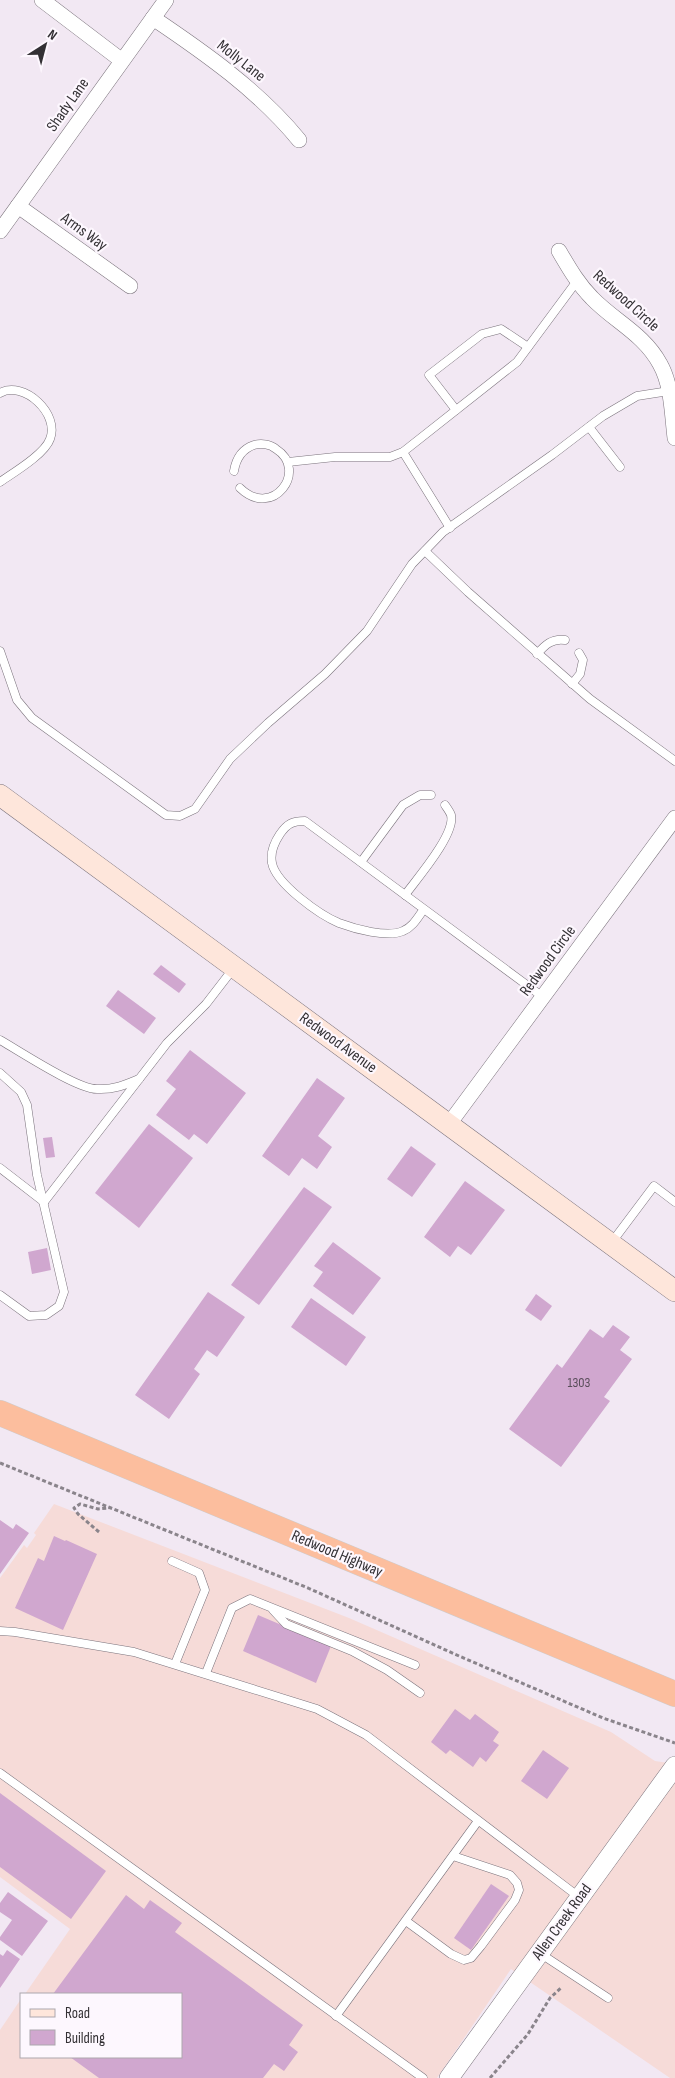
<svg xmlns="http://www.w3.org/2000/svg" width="675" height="2078" font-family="'Sofia Sans Condensed',sans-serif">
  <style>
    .commercial { fill: #f6dbd8 }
    .building { fill: #d0a7cf }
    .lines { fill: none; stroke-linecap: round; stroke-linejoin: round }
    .service-casing { stroke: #7b737c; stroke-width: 9 }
    .minor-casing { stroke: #7b737c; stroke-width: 16 }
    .tertiary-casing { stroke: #7b737c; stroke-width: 20 }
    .secondary-casing { stroke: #7b737c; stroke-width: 22 }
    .trunk-casing { stroke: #cecdce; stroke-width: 26 }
    .path { stroke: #8a848b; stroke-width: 3; stroke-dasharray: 4 2.5; stroke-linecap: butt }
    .service { stroke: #fff; stroke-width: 8 }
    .minor { stroke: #fff; stroke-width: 15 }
    .tertiary { stroke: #fff; stroke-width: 19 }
    .secondary { stroke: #fee6db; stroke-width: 21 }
    .trunk { stroke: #fcbe9e; stroke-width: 25 }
    .labels { text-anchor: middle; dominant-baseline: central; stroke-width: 4.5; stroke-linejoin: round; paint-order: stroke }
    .number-label { font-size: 14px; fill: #5a4e5b }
    .street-label { font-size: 16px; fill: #333034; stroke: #fdf7fe }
  </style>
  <rect width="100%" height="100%" fill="#f2e8f3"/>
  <path class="commercial" d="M 54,1504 L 349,1618 L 611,1732 L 655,1761 L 675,1764 L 675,2078 L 670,2078 L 511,1969 L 437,2078 L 0,2078 L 0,2030 L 21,1999 L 21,2057 L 181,2057 L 181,1994 L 25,1994 L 70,1929 L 0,1877 L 0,1578 L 24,1545 L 27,1548 L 36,1535 L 34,1533 Z"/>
  <g class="building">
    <path d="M 161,965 L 186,984 L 179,993 L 153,974 Z"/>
    <path d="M 118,990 L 156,1018 L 144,1034 L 106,1006 Z"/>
    <path d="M 190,1050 L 246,1093 L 207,1144 L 194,1134 L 189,1140 L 156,1115 L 176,1089 L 166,1081 Z"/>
    <path d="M 317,1078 L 345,1098 L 318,1136 L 332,1147 L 317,1169 L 302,1158 L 289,1176 L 262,1156 Z"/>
    <path d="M 149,1124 L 193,1158 L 139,1228 L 95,1193 Z"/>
    <path d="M 52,1137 L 55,1157 L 46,1158 L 43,1138 Z"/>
    <path d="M 411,1146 L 436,1164 L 412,1197 L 387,1179 Z"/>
    <path d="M 465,1181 L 505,1210 L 471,1255 L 458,1246 L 450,1257 L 424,1237 Z"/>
    <path d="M 304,1187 L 332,1207 L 259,1305 L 231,1285 Z"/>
    <path d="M 333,1242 L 381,1278 L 353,1315 L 313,1286 L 323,1272 L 314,1266 Z"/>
    <path d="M 47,1248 L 51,1270 L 32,1274 L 28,1252 Z"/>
    <path d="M 208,1292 L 245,1317 L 217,1357 L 207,1350 L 194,1369 L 200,1374 L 169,1419 L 135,1395 Z"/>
    <path d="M 536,1294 L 552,1306 L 541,1321 L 525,1310 Z"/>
    <path d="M 311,1298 L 366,1337 L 346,1366 L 291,1327 Z"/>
    <path d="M 613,1325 L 630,1337 L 620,1350 L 632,1359 L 604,1397 L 610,1401 L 561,1467 L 509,1429 L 557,1364 L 562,1368 L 590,1329 L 603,1338 Z"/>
    <path d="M 0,1520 L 13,1529 L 16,1524 L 29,1533 L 0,1574 Z"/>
    <path d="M 54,1536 L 65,1541 L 66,1540 L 97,1554 L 63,1630 L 15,1608 L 38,1558 L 44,1561 Z"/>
    <path d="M 258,1615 L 331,1646 L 316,1683 L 243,1651 Z"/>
    <path d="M 455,1709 L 470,1720 L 475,1714 L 499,1732 L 493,1741 L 499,1745 L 486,1762 L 480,1757 L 473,1767 L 450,1750 L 446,1754 L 431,1742 Z"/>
    <path d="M 543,1750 L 569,1768 L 547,1799 L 521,1781 Z"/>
    <path d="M 0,1793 L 106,1871 L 71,1919 L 0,1867 Z"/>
    <path d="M 491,1884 L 509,1896 L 471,1950 L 454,1938 Z"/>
    <path d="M 8,1892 L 48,1921 L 22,1956 L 0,1940 L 0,1937 L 12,1920 L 0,1912 L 0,1903 Z"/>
    <path d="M 126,1895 L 144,1909 L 150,1900 L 182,1923 L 175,1932 L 303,2025 L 289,2045 L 298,2052 L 284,2071 L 274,2064 L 263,2078 L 99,2078 L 70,2057 L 181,2057 L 181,1994 L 53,1994 Z"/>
    <path d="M 7,1950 L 20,1959 L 0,1988 L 0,1954 L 3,1956 Z"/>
  </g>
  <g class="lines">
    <defs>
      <g id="service">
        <path d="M 0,393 C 24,380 60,414 50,439 C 45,454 13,473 0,482"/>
        <path d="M 456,410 L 429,375 L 482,334 L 501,329 L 528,347"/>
        <path d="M 589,427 L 620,467"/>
        <path d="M 403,452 L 450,528"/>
        <path d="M 288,462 L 335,457 L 390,457 L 403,452 L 517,362 L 577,281"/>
        <path d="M 234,471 C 236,459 242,449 254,445 C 261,443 270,444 276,449 C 309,470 273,520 240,488"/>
        <path d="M 425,551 L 468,592 L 590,699 L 675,761"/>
        <path d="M 0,651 L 17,700 L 32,718 L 166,815 L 180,816 L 195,809 L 230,759 L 268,723 L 325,674 L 367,631 L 412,564 L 443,532 L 552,455 L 603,416 L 637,396 L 669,391"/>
        <path d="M 537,654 C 545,645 552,638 565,640"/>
        <path d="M 572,684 L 580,674 L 583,660 L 579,653"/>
        <path d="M 361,862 L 403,805 L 420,795 L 431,795"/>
        <path d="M 405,895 C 416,880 456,834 451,815 C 450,812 447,808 445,805"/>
        <path d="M 424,909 C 418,917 413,927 403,931 C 387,938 355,929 339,923 C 320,915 276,884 272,863 C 270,853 274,843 280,834 C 287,824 292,821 305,821 L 543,997"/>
        <path d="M 0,1040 C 21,1052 77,1089 97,1089 C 113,1090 125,1085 139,1079"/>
        <path d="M 0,1073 L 21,1092 L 27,1105 L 37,1175 L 64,1292 L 59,1306 L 46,1315 L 29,1316 L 0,1295"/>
        <path d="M 0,1168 L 44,1202"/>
        <path d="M 44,1202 L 167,1043 L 206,1004 L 233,969"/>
        <path d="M 612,1242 L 654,1186 L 675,1202"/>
        <path d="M 172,1561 L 199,1573 L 205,1590 L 175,1664"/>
        <path d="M 273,1610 L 286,1624 L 352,1651 L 387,1670 L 420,1693"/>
        <path d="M 0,1631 L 15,1632 L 134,1652 L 317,1709 L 366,1735 L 579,1897"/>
        <path d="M 206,1673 L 232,1608 L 250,1599 L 415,1665"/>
        <path d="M 0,1773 L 423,2078"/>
        <path d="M 406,1921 L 451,1954 L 464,1960 L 471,1958 L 481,1946 L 515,1900 L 519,1890 L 517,1883 L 510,1875 L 453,1856"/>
        <path d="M 541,1954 L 608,1998"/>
        <path d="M 336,2016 L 478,1821"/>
      </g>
      <g id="minor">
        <path d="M 42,0 L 121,60"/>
        <path d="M 153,18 C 205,53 259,91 299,140"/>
        <path d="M 18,206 L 130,286"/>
        <path d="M 0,231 L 166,0"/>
        <path d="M 559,251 C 569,268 578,284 592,298 C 614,321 644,334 660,364 C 672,385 672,414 675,438"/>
        <path d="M 449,1124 L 675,818"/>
      </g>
      <path id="tertiary" d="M 449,2078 L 675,1766"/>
      <path id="secondary" d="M 0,795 L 675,1291"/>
      <path id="trunk" d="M 0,1413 L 675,1694"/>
    </defs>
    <use href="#service" class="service-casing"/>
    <use href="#minor" class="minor-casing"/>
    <use href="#tertiary" class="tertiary-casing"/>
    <use href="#secondary" class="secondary-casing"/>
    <use href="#trunk" class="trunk-casing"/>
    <g class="path">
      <path d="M 0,1463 L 308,1588 L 459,1656 L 603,1718 L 675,1743"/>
      <path d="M 99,1532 L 78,1514 L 74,1508 L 80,1504 L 98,1509 L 109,1508"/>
      <path d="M 490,2078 L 528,2034 L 550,1998 L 562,1987"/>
    </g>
    <use href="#service" class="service"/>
    <use href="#minor" class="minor"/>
    <use href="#tertiary" class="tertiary"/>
    <use href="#secondary" class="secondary"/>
    <use href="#trunk" class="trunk"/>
  </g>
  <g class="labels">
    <g class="number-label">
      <text x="579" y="1382">1303</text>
    </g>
    <g class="street-label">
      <text transform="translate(241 61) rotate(38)">Molly Lane</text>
      <text transform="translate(68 105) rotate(-55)">Shady Lane</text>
      <text transform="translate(84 232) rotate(36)">Arms Way</text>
      <text transform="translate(626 301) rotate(42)">Redwood Circle</text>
      <text transform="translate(548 961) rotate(-54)">Redwood Circle</text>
      <text transform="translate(338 1043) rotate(36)">Redwood Avenue</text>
      <text transform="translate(337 1554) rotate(23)">Redwood Highway</text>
      <text transform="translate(562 1922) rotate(-54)">Allen Creek Road</text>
    </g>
  </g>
  <rect x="20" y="1993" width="162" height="65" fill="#fdf7fe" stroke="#aca7ad"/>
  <rect x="30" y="2009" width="25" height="8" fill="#fee6db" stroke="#aca7ad"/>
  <text x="65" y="2018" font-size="15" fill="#333034">Road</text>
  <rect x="30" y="2030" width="25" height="15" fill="#d0a7cf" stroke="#aca7ad"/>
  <text x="65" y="2043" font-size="15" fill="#333034">Building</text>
  <g transform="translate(45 45) rotate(36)" stroke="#fdf7fe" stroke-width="4" paint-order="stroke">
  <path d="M0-4L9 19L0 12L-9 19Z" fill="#333034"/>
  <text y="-8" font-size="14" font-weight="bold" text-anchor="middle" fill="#333034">N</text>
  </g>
</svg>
